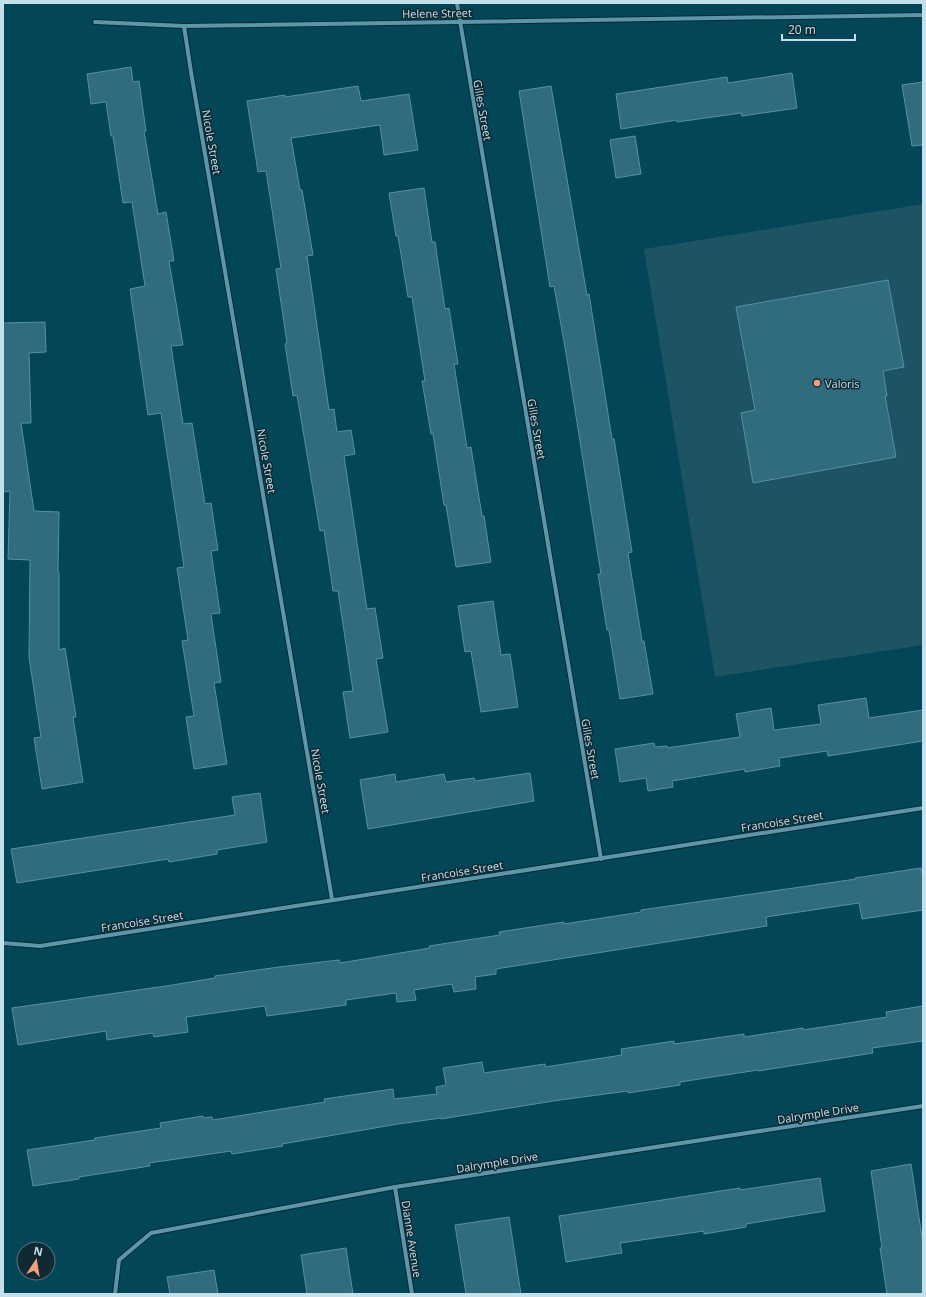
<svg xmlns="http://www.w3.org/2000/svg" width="926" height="1297" font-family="'Open Sans',sans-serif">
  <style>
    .built { fill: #1d5363 }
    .building { fill: #316b7e; stroke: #5790a4 }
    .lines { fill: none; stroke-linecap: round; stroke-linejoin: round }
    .street-casing { stroke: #0b2a34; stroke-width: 6 }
    .street { stroke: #5c96aa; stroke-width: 4 }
    .poi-dot { fill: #f2a080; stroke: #112932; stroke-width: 1.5 }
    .labels { text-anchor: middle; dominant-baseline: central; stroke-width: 3; stroke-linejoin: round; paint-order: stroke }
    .street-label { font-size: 11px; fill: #c4e1eb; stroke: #112932 }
    .poi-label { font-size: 11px; fill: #c4e1eb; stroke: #112932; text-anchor: start }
  </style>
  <rect width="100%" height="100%" fill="#024658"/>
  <path class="built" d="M 923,204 L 923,645 L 715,677 L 644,249 Z"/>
  <g class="building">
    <path d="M 131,67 L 133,82 L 139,81 L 146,131 L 144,131 L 158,214 L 166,212 L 174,261 L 169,261 L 183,345 L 171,346 L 183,424 L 192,423 L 205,504 L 211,503 L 218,550 L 211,551 L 220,613 L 211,614 L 221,682 L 214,683 L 227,764 L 194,769 L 186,717 L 194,716 L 182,641 L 188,640 L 177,568 L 184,567 L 161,413 L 148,415 L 130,289 L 145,286 L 132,202 L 123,203 L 113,136 L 111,136 L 106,102 L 91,104 L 87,74 Z"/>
    <path d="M 792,73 L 797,108 L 742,116 L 741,113 L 677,122 L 677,120 L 621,129 L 616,94 L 727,77 L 728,83 Z"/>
    <path d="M 923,82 L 923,145 L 912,146 L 902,85 Z"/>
    <path d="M 358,86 L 361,101 L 409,94 L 418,150 L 384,155 L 380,125 L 291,138 L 300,190 L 302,190 L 313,255 L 307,256 L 329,410 L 334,409 L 337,432 L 351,430 L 355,454 L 344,456 L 367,609 L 375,608 L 383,658 L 376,659 L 388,732 L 350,738 L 343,692 L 353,691 L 338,591 L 333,591 L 324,530 L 320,531 L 297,395 L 293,396 L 285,344 L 287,343 L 276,269 L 281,268 L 266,171 L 258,172 L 247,101 L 285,95 L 285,97 Z"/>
    <path d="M 551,86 L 587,295 L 589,294 L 612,439 L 614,439 L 632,552 L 628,553 L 642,641 L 644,641 L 653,694 L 620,699 L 609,630 L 607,630 L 598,574 L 601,574 L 566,353 L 554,286 L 550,287 L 519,91 Z"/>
    <path d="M 635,136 L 641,174 L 616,178 L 610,140 Z"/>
    <path d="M 424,188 L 432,242 L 435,242 L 445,309 L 449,308 L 458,364 L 454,364 L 467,448 L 471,447 L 482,516 L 484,516 L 491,562 L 456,567 L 446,505 L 444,505 L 433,434 L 431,434 L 422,381 L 425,381 L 412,297 L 408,297 L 398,236 L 396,236 L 389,193 Z"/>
    <path d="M 888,280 L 904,367 L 883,371 L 887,396 L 885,396 L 896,457 L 753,483 L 741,413 L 755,410 L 736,307 Z"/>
    <path d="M 45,322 L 46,352 L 29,353 L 31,423 L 21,423 L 34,511 L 59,512 L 58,572 L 59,572 L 59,650 L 65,648 L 76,717 L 73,717 L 83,782 L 42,789 L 34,738 L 41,737 L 29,657 L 30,560 L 8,559 L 10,491 L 3,492 L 3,323 Z"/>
    <path d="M 493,601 L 501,655 L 510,654 L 518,707 L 481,712 L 471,651 L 465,652 L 458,606 Z"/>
    <path d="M 866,698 L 869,718 L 923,710 L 923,741 L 828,756 L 827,751 L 779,758 L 780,766 L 745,772 L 745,769 L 672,781 L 673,787 L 648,791 L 646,778 L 620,782 L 615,749 L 654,743 L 655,747 L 667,746 L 667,748 L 740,737 L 736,714 L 771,708 L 774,730 L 821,724 L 818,705 Z"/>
    <path d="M 530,773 L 534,801 L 368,829 L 360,780 L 395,774 L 396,782 L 444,774 L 446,782 L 474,778 L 475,781 Z"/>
    <path d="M 260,793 L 267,842 L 217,850 L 217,854 L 169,862 L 168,859 L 17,883 L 11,849 L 235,815 L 232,797 Z"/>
    <path d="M 921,868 L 923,880 L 923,910 L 862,919 L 859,903 L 766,917 L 767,926 L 496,969 L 496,974 L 475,977 L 476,989 L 454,992 L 452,984 L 414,990 L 416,1000 L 397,1002 L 396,993 L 346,1000 L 346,1005 L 267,1016 L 265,1006 L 186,1017 L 188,1032 L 154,1037 L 153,1033 L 107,1040 L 106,1031 L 18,1045 L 12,1008 L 166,986 L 215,978 L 215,976 L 279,967 L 339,960 L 340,963 L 430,948 L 429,946 L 500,935 L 499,932 L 564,922 L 564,924 L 641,912 L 641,910 L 856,879 L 855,878 Z"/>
    <path d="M 923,1006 L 923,1041 L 872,1048 L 873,1053 L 758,1071 L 758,1070 L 680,1082 L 680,1085 L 628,1093 L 628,1091 L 560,1100 L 441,1119 L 441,1118 L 398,1124 L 282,1144 L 283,1146 L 232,1154 L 231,1151 L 149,1163 L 150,1166 L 79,1177 L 79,1179 L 33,1186 L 27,1150 L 95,1140 L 95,1138 L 161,1128 L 160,1123 L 203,1116 L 203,1118 L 212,1117 L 213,1120 L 325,1102 L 324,1099 L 393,1089 L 394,1099 L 437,1094 L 436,1087 L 446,1085 L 443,1068 L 482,1062 L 484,1073 L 545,1064 L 545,1067 L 622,1055 L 621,1049 L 674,1041 L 674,1044 L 744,1034 L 744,1037 L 803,1028 L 803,1030 L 887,1017 L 886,1012 Z"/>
    <path d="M 911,1164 L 923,1244 L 923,1294 L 887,1294 L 880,1248 L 882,1248 L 871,1171 Z"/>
    <path d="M 820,1178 L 825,1211 L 746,1224 L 746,1227 L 704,1234 L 704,1231 L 620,1243 L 622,1253 L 566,1262 L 559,1216 L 740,1188 L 740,1190 Z"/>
    <path d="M 509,1217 L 521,1294 L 466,1294 L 455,1225 Z"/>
    <path d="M 346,1248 L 353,1294 L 307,1294 L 301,1255 Z"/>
    <path d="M 214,1270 L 218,1294 L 170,1294 L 167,1277 Z"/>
  </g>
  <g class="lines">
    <defs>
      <g id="street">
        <path d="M 457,3 L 601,859"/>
        <path d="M 95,22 L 184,26 L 923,15"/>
        <path d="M 184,26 L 191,72 L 332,899"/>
        <path d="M 3,943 L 40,946 L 923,808"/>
        <path d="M 395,1187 L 412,1294"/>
        <path d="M 115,1294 L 119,1260 L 151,1233 L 395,1187 L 923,1106"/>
      </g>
    </defs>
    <use href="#street" class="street-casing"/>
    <use href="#street" class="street"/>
  </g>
  <circle class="poi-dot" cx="817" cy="383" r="4"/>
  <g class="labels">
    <g class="street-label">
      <text transform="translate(437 13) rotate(-1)">Helene Street</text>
      <text transform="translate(483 110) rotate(80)">Gilles Street</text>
      <text transform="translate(212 142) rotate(80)">Nicole Street</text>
      <text transform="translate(537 429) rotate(80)">Gilles Street</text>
      <text transform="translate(267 461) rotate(80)">Nicole Street</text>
      <text transform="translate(591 749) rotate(80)">Gilles Street</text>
      <text transform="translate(321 781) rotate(80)">Nicole Street</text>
      <text transform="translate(782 821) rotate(-9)">Francoise Street</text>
      <text transform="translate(462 871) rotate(-9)">Francoise Street</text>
      <text transform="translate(142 921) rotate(-9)">Francoise Street</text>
      <text transform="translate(818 1113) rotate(-9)">Dalrymple Drive</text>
      <text transform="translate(497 1162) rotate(-9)">Dalrymple Drive</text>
      <text transform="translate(412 1239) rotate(81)">Dianne Avenue</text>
    </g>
    <g class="poi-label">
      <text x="825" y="383">Valoris</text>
    </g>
  </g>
  <rect width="926" height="1297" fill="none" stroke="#c4e1eb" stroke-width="8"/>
  <g transform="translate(36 1261) rotate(12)"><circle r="19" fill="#112932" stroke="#59737c"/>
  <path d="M0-3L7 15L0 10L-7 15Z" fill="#f2a080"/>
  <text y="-6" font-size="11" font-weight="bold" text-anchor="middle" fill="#c4e1eb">N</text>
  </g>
  <path d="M782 34v6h73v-6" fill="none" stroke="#c4e1eb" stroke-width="2"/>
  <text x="788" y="34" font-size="12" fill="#c4e1eb" stroke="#112932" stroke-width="3" paint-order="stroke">20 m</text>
</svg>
